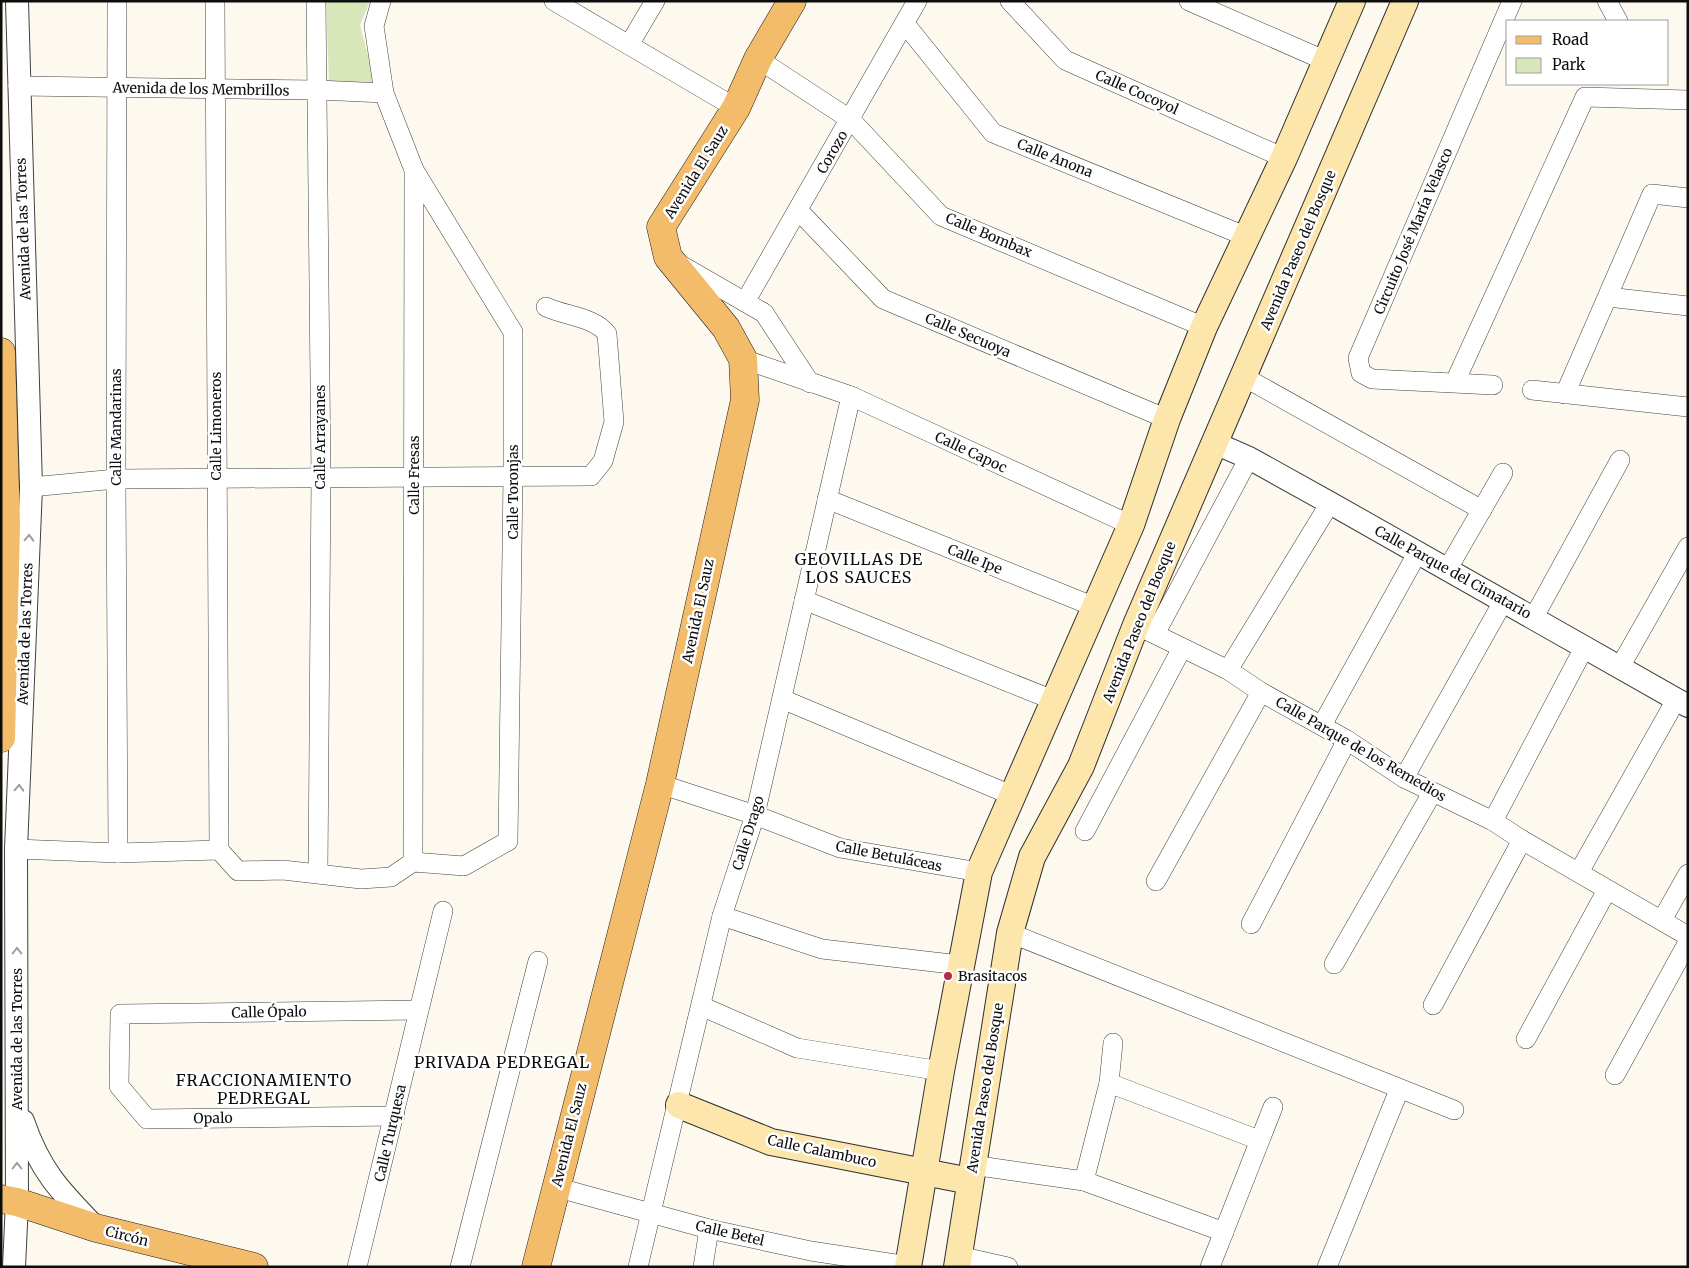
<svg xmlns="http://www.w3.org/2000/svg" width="1689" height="1268" font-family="Merriweather,serif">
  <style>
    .green { fill: #d8e7b9 }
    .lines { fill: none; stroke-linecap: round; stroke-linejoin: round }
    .minor-casing { stroke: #404040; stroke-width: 20 }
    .tertiary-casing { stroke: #404040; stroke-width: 24 }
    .secondary-casing { stroke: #2f2f2f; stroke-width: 28 }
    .primary-casing { stroke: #1e1e1e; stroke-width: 29 }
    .minor { stroke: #fff; stroke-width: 19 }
    .tertiary { stroke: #fff; stroke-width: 22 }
    .secondary { stroke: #fce6ac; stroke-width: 26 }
    .primary { stroke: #f3bc6a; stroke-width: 28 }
    .oneway { stroke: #9e9e9e }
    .poi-dot { fill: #b82b48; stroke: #fff; stroke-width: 2 }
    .labels { text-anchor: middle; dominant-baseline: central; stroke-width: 5; stroke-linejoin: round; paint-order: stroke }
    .street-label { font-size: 14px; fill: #0d0d0d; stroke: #fff }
    .poi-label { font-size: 14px; fill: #0d0d0d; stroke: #fff; text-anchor: start }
    .quarter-label { font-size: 16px; letter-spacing: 1px; fill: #0d0d0d; stroke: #fff }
  </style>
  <rect width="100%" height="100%" fill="#fef9ee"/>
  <path class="green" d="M 326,1 L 370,1 L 360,25 L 375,82 L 329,83 Z"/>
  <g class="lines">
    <defs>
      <g id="minor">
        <path d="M 117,1 L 116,479 L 118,853"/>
        <path d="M 215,1 L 219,850"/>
        <path d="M 316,1 L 321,476 L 318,873"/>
        <path d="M 381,1 L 374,26 L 384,93 L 414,170 L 413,862"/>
        <path d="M 554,1 L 736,108"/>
        <path d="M 1010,1 L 1065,60 L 1284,158"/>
        <path d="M 1189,1 L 1326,61"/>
        <path d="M 1607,1 L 1618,21"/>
        <path d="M 906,25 L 993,133 L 1245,236"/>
        <path d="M 629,45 L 655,1"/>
        <path d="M 758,59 L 851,120 L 941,216 L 1204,327"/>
        <path d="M 18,86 L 318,90 L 384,93"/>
        <path d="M 798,210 L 883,299 L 1167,419"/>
        <path d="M 679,264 L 764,313 L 810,383"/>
        <path d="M 1608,297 L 1688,306"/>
        <path d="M 745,302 L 917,1"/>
        <path d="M 743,359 L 851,396 L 1131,525"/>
        <path d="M 1244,377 L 1482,510"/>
        <path d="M 1455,382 L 1585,97 L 1688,100"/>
        <path d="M 1493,385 L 1372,379 L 1361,373 L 1358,358 L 1512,1"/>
        <path d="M 1532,390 L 1688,407"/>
        <path d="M 1565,394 L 1652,194 L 1688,198"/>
        <path d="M 31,487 L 116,479 L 591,476 L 603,461 L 614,422 L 607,334 C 595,317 565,316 546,307"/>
        <path d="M 827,499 L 1095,607"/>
        <path d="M 1447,570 L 1503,473"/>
        <path d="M 804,600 L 1053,700"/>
        <path d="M 1534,617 L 1620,460"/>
        <path d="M 1136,625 L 1228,670 L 1261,692 L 1347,740 L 1404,778 L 1493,821 L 1522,840 L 1688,936"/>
        <path d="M 1155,634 L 1249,458"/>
        <path d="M 1620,667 L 1688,547"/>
        <path d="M 1228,670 L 1330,503"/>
        <path d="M 782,699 L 1011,795"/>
        <path d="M 1322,725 L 1418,552"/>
        <path d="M 1404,778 L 1504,600"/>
        <path d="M 660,784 L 755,815 L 840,848 L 979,872"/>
        <path d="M 1493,821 L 1585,646"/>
        <path d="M 1085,831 L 1182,648"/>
        <path d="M 16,849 L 118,853 L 219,850 L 238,871 L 283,870 L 361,879 L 391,877 L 413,862 L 464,866 L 508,841 L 513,476 L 513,332 L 414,170"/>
        <path d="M 1579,872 L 1676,700"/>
        <path d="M 1156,881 L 1261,692"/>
        <path d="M 722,916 L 822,949 L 960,965"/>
        <path d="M 1662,920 L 1688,874"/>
        <path d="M 1251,924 L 1347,740"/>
        <path d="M 1010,933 L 1454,1110"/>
        <path d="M 1334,964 L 1432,793"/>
        <path d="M 1433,1005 L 1522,840"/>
        <path d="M 701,1006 L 797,1048 L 941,1071"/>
        <path d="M 1526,1039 L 1607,890"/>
        <path d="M 1615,1075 L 1688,942"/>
        <path d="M 1109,1083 L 1259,1140"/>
        <path d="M 395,1116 L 147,1119 L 119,1086 L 120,1014 L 418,1010"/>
        <path d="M 972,1165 L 1084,1181 L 1224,1232"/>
        <path d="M 1084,1181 L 1109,1083 L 1113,1043"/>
        <path d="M 555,1187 L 709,1229 L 811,1251 L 908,1266"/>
        <path d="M 959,1256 L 1008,1267"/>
        <path d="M 357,1267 L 443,911"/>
        <path d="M 460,1267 L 538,961"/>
        <path d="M 638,1267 L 722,916 L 755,815 L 851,396"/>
        <path d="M 703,1267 L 709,1229"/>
        <path d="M 1210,1267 L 1273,1107"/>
        <path d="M 1327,1267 L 1399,1090"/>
      </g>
      <g id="tertiary">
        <path d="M 1215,443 L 1249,458 L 1330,503 L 1688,706"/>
        <path d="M 23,1121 C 40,1171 60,1191 96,1228"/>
        <path d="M 14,1267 L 17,1202 L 16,849 L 31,487 L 17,1"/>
      </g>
      <g id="secondary">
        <path d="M 679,1105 L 771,1142 L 970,1181"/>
        <path d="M 908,1267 L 941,1071 L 979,872 L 1131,525 L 1167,419 L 1204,327 L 1284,158 L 1352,1"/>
        <path d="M 957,1267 L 1010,933 L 1032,857 L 1081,766 L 1136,625 L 1405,1"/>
      </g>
      <g id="primary">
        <path d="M 1,352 L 6,524 L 1,738"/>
        <path d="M 1,1199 L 17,1202 L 96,1228 L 254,1267"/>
        <path d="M 536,1267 L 660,784 L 745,400 L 743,359 L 726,328 L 668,257 L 661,227 L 736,108 L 758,59 L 792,1"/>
      </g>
    </defs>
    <use href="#minor" class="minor-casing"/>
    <use href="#tertiary" class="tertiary-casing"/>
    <use href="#secondary" class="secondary-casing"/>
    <use href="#primary" class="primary-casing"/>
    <use href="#minor" class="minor"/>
    <use href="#tertiary" class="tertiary"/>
    <use href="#secondary" class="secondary"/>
    <use href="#primary" class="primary"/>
  </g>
  <defs><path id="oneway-chevron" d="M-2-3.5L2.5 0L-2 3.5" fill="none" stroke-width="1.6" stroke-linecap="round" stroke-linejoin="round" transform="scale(1.25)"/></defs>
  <g class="oneway">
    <use href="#oneway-chevron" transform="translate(29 538) rotate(-88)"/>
    <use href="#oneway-chevron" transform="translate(19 788) rotate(-88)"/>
    <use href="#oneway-chevron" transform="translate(17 951) rotate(-90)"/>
    <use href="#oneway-chevron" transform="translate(17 1166) rotate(-90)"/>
  </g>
  <circle class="poi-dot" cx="948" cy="976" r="5"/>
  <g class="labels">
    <g class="street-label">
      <text transform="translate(201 89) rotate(1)">Avenida de los Membrillos</text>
      <text transform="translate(1137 92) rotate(24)">Calle Cocoyol</text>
      <text transform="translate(832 152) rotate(-60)">Corozo</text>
      <text transform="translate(1055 158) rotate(22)">Calle Anona</text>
      <text transform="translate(696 172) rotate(-58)">Avenida El Sauz</text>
      <text transform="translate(23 229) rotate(-92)">Avenida de las Torres</text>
      <text transform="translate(1413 231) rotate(-67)">Circuito José María Velasco</text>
      <text transform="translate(989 235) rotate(23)">Calle Bombax</text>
      <text transform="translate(1298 250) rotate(-67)">Avenida Paseo del Bosque</text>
      <text transform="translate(968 335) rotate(23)">Calle Secuoya</text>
      <text transform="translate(216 426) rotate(-90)">Calle Limoneros</text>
      <text transform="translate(116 427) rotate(-90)">Calle Mandarinas</text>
      <text transform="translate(320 437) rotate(-90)">Calle Arrayanes</text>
      <text transform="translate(971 452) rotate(25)">Calle Capoc</text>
      <text transform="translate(414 475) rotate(-90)">Calle Fresas</text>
      <text transform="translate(513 492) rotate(-90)">Calle Toronjas</text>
      <text transform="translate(975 559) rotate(22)">Calle Ipe</text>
      <text transform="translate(1453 572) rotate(29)">Calle Parque del Cimatario</text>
      <text transform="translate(698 611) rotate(-78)">Avenida El Sauz</text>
      <text transform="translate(1139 622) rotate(-68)">Avenida Paseo del Bosque</text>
      <text transform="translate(25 634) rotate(-88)">Avenida de las Torres</text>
      <text transform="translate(1361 749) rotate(30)">Calle Parque de los Remedios</text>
      <text transform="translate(748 833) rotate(-73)">Calle Drago</text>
      <text transform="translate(889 856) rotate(11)">Calle Betuláceas</text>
      <text transform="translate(269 1012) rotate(-1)">Calle Ópalo</text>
      <text transform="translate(17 1039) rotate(-90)">Avenida de las Torres</text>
      <text transform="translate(985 1088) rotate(-81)">Avenida Paseo del Bosque</text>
      <text transform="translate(213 1118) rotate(-1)">Opalo</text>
      <text transform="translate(390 1133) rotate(-77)">Calle Turquesa</text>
      <text transform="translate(569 1135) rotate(-76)">Avenida El Sauz</text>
      <text transform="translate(822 1151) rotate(12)">Calle Calambuco</text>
      <text transform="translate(730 1233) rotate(13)">Calle Betel</text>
      <text transform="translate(127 1236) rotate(14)">Circón</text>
    </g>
    <g class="poi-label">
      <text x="958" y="976">Brasitacos</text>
    </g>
    <g class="quarter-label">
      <text x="859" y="559">GEOVILLAS DE<tspan x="859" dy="18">LOS SAUCES</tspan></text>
      <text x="502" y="1062">PRIVADA PEDREGAL</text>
      <text x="264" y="1080">FRACCIONAMIENTO<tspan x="264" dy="18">PEDREGAL</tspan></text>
    </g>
  </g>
  <rect width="1689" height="1268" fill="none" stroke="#0d0d0d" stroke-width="5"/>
  <rect x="1506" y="20" width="162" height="65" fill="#ffffff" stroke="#9e9e9e"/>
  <rect x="1516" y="36" width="25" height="8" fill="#f3bc6a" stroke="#9e9e9e"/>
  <text x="1552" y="45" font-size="15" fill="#0d0d0d">Road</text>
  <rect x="1516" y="58" width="25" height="15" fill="#d8e7b9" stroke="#9e9e9e"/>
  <text x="1552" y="70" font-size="15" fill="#0d0d0d">Park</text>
</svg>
